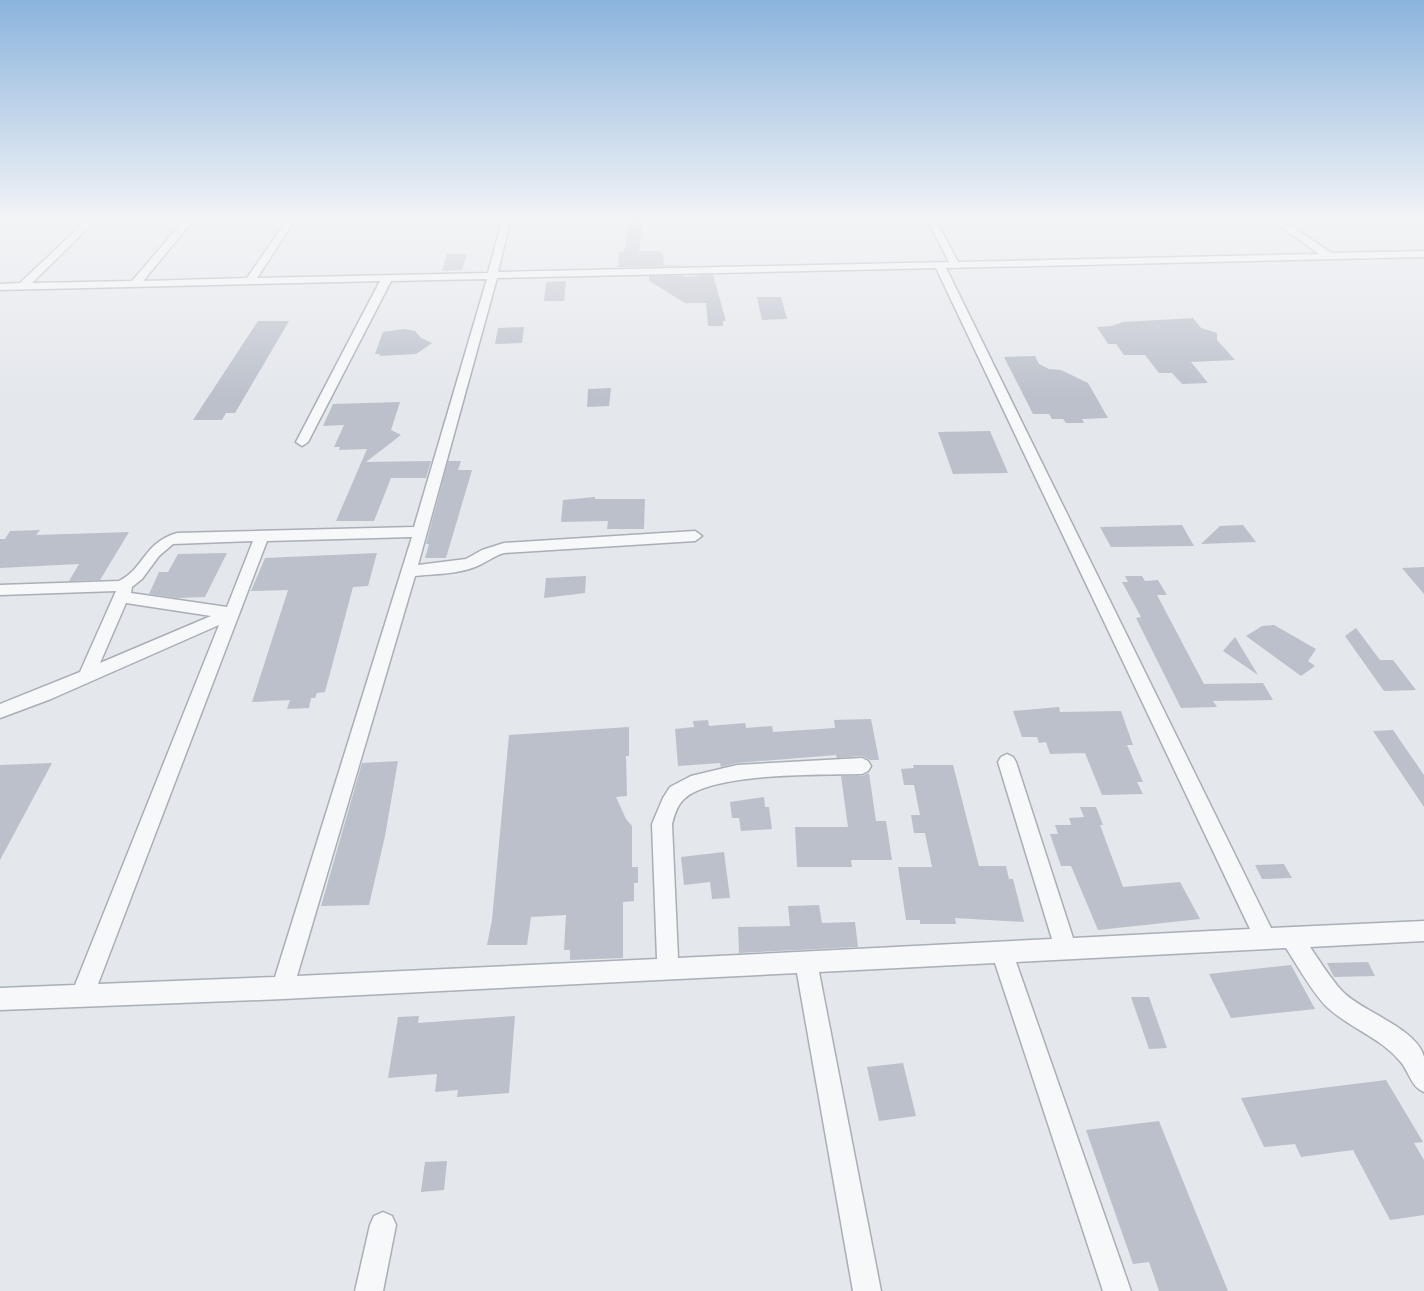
<svg xmlns="http://www.w3.org/2000/svg" width="1424" height="1291" font-family="'Asap Condensed',sans-serif">
  <style>
    .building { fill: #bbc0ca }
    .lines { fill: none; stroke-linecap: round; stroke-linejoin: round }
    .street-casing { stroke: #a9aeb7; stroke-width: 3 }
    .street { fill: #f7f8fa; fill-rule: evenodd }
  </style>
  <rect width="100%" height="100%" fill="#e4e7ec"/>
  <g class="building">
    <path d="M 630,217 L 643,217 L 639,251 L 660,251 L 663,253 L 664,265 L 684,266 L 618,267 L 619,252 L 624,252 Z"/>
    <path d="M 447,254 L 467,254 L 462,270 L 442,271 Z"/>
    <path d="M 704,275 L 713,275 L 726,321 L 723,321 L 723,326 L 708,326 L 706,303 L 685,303 L 649,281 L 649,276 L 685,276 L 685,277 Z"/>
    <path d="M 566,281 L 564,301 L 544,301 L 546,282 Z"/>
    <path d="M 757,297 L 781,297 L 787,319 L 762,320 Z"/>
    <path d="M 1193,318 L 1201,328 L 1217,333 L 1217,340 L 1235,360 L 1191,362 L 1208,383 L 1182,384 L 1172,373 L 1159,373 L 1145,355 L 1124,355 L 1116,344 L 1108,344 L 1097,327 L 1111,326 L 1123,322 Z"/>
    <path d="M 258,321 L 289,321 L 235,413 L 226,413 L 222,420 L 193,420 Z"/>
    <path d="M 524,327 L 522,343 L 495,344 L 498,328 Z"/>
    <path d="M 404,329 L 415,331 L 421,338 L 432,343 L 416,354 L 379,356 L 380,354 L 375,354 L 383,332 Z"/>
    <path d="M 1035,356 L 1039,364 L 1049,369 L 1061,370 L 1088,383 L 1108,418 L 1082,419 L 1084,423 L 1066,423 L 1063,419 L 1052,419 L 1049,414 L 1033,414 L 1004,357 Z"/>
    <path d="M 611,388 L 609,406 L 587,407 L 588,389 Z"/>
    <path d="M 400,402 L 391,430 L 401,435 L 366,462 L 431,461 L 426,478 L 391,478 L 374,521 L 336,521 L 367,449 L 339,450 L 340,447 L 334,447 L 344,425 L 323,426 L 333,404 Z"/>
    <path d="M 990,431 L 1008,473 L 953,474 L 938,432 Z"/>
    <path d="M 448,461 L 461,461 L 458,470 L 472,470 L 446,558 L 425,558 L 429,544 L 426,544 Z"/>
    <path d="M 595,497 L 595,499 L 645,499 L 644,529 L 607,529 L 608,521 L 561,522 L 563,500 Z"/>
    <path d="M 1182,525 L 1194,546 L 1111,547 L 1100,527 Z"/>
    <path d="M 1243,525 L 1256,542 L 1201,544 L 1220,526 Z"/>
    <path d="M 40,530 L 36,535 L 129,532 L 100,580 L 69,581 L 79,564 L 0,568 L 0,539 L 5,539 L 10,531 Z"/>
    <path d="M 227,553 L 205,597 L 177,598 L 149,594 L 159,572 L 168,572 L 178,554 Z"/>
    <path d="M 377,553 L 368,586 L 353,587 L 325,692 L 317,693 L 315,698 L 311,698 L 309,708 L 287,709 L 290,700 L 252,702 L 288,590 L 251,591 L 265,558 Z"/>
    <path d="M 1424,567 L 1424,594 L 1402,568 Z"/>
    <path d="M 586,576 L 585,593 L 544,598 L 546,578 Z"/>
    <path d="M 1125,576 L 1142,576 L 1145,581 L 1158,580 L 1167,595 L 1157,595 L 1204,684 L 1263,683 L 1273,700 L 1213,701 L 1217,707 L 1181,708 L 1136,618 L 1141,617 L 1122,582 L 1128,582 Z"/>
    <path d="M 1274,625 L 1316,649 L 1308,661 L 1315,666 L 1301,676 L 1246,636 L 1262,626 Z"/>
    <path d="M 1356,628 L 1380,660 L 1393,660 L 1416,690 L 1384,691 L 1345,636 Z"/>
    <path d="M 1235,637 L 1258,675 L 1223,651 Z"/>
    <path d="M 1059,707 L 1060,712 L 1121,711 L 1133,745 L 1127,745 L 1143,782 L 1137,782 L 1143,794 L 1102,795 L 1085,753 L 1050,754 L 1046,742 L 1039,743 L 1037,737 L 1022,737 L 1013,711 Z"/>
    <path d="M 871,719 L 879,760 L 870,760 L 862,756 L 837,758 L 836,755 L 737,763 L 721,767 L 720,763 L 678,766 L 675,729 L 694,727 L 693,721 L 708,720 L 709,726 L 745,723 L 746,728 L 772,726 L 773,732 L 835,728 L 834,720 Z"/>
    <path d="M 629,727 L 629,756 L 626,756 L 627,796 L 616,797 L 626,819 L 632,826 L 632,867 L 638,867 L 638,883 L 634,883 L 634,901 L 623,902 L 623,958 L 570,960 L 570,950 L 564,950 L 566,915 L 531,917 L 527,945 L 487,945 L 492,920 L 509,735 Z"/>
    <path d="M 1393,730 L 1424,775 L 1424,807 L 1373,731 Z"/>
    <path d="M 398,761 L 385,836 L 369,905 L 321,906 L 362,763 Z"/>
    <path d="M 52,763 L 0,860 L 0,765 Z"/>
    <path d="M 913,765 L 953,765 L 979,866 L 1006,866 L 1009,879 L 1013,879 L 1024,922 L 955,918 L 956,924 L 920,924 L 920,920 L 906,920 L 898,867 L 932,867 L 925,833 L 914,833 L 911,815 L 920,815 L 914,785 L 904,785 L 901,769 L 914,768 Z"/>
    <path d="M 869,773 L 876,821 L 886,821 L 892,860 L 851,860 L 852,867 L 797,867 L 795,827 L 848,827 L 841,776 L 862,776 Z"/>
    <path d="M 764,797 L 765,807 L 769,807 L 772,829 L 741,831 L 739,818 L 732,818 L 730,802 Z"/>
    <path d="M 1080,807 L 1096,807 L 1103,825 L 1100,825 L 1123,887 L 1180,882 L 1200,919 L 1098,930 L 1071,866 L 1061,866 L 1050,834 L 1058,834 L 1055,825 L 1071,825 L 1069,818 L 1084,817 Z"/>
    <path d="M 724,852 L 730,898 L 712,899 L 710,882 L 684,885 L 681,857 Z"/>
    <path d="M 1284,864 L 1292,878 L 1262,879 L 1255,865 Z"/>
    <path d="M 819,905 L 822,923 L 855,922 L 858,947 L 739,953 L 738,927 L 790,926 L 788,906 Z"/>
    <path d="M 1368,962 L 1375,976 L 1334,977 L 1327,963 Z"/>
    <path d="M 1291,965 L 1315,1009 L 1231,1018 L 1209,974 Z"/>
    <path d="M 1131,997 L 1149,997 L 1167,1048 L 1149,1049 Z"/>
    <path d="M 419,1016 L 418,1023 L 515,1016 L 509,1093 L 457,1097 L 458,1090 L 435,1092 L 437,1074 L 388,1078 L 398,1017 Z"/>
    <path d="M 903,1063 L 916,1116 L 879,1121 L 867,1067 Z"/>
    <path d="M 1386,1080 L 1423,1142 L 1414,1143 L 1424,1160 L 1424,1215 L 1390,1220 L 1353,1150 L 1301,1157 L 1295,1144 L 1264,1147 L 1241,1098 Z"/>
    <path d="M 1159,1121 L 1189,1196 L 1228,1291 L 1159,1291 L 1149,1262 L 1133,1264 L 1086,1130 Z"/>
    <path d="M 447,1161 L 444,1190 L 421,1192 L 425,1162 Z"/>
  </g>
  <g class="lines">
    <defs>
      <g id="street">
        <path d="M 90,217 L 99,217 L 32,283 L 132,281 L 187,217 L 196,217 L 143,281 L 247,278 L 289,217 L 297,217 L 257,278 L 488,273 L 503,217 L 511,217 L 498,272 L 949,262 L 926,217 L 934,217 L 958,262 L 1319,254 L 1268,217 L 1278,217 L 1331,253 L 1424,251 L 1424,257 L 946,268 L 1271,928 L 1424,921 L 1424,941 L 1310,947 C 1320,961 1330,978 1342,991 C 1362,1012 1417,1028 1424,1057 C 1424,1067 1424,1081 1424,1092 C 1410,1086 1409,1070 1399,1060 C 1379,1037 1350,1028 1328,1008 C 1314,995 1297,965 1286,948 L 1016,962 L 1131,1291 L 1103,1291 L 995,963 L 819,972 L 881,1291 L 853,1291 L 797,973 L 283,999 L 0,1010 L 0,988 L 75,985 L 219,625 L 51,699 L 0,718 L 0,704 L 80,672 L 116,591 L 0,595 L 0,585 L 119,581 C 145,568 143,543 177,533 L 414,527 L 487,279 L 391,281 L 308,442 L 302,446 L 296,442 L 380,281 L 0,290 L 0,284 L 20,283 ZM 936,268 L 1250,929 L 1073,938 L 1016,762 L 1013,757 L 1007,754 L 1001,757 L 998,762 L 1052,939 L 678,958 L 672,824 C 674,816 677,806 683,800 C 709,772 823,775 862,774 L 868,771 L 871,766 L 868,761 L 862,758 L 737,765 L 691,776 L 670,787 L 663,798 L 652,824 L 657,959 L 297,976 L 415,576 C 435,574 457,574 475,567 C 486,563 493,556 504,553 L 695,541 L 702,536 L 695,531 L 504,543 L 482,550 L 466,559 L 418,565 L 497,278 ZM 412,537 L 275,977 L 98,984 L 267,541 ZM 253,541 L 227,607 L 131,593 L 132,587 L 142,579 L 159,556 L 173,544 ZM 126,603 L 211,616 L 100,663 Z"/>
        <path d="M 383,1212 L 392,1216 L 396,1225 L 383,1291 L 355,1291 L 370,1225 L 374,1216 Z"/>
      </g>
    </defs>
    <use href="#street" class="street-casing"/>
    <use href="#street" class="street"/>
  </g>
  <linearGradient id="sky" x2="0" y2="1"><stop stop-color="#8bb4dd"/><stop offset="0.55" stop-color="#f3f4f6"/><stop offset="1" stop-color="#f3f4f6" stop-opacity="0"/></linearGradient>
  <rect width="1424" height="398" fill="url(#sky)"/>
</svg>
